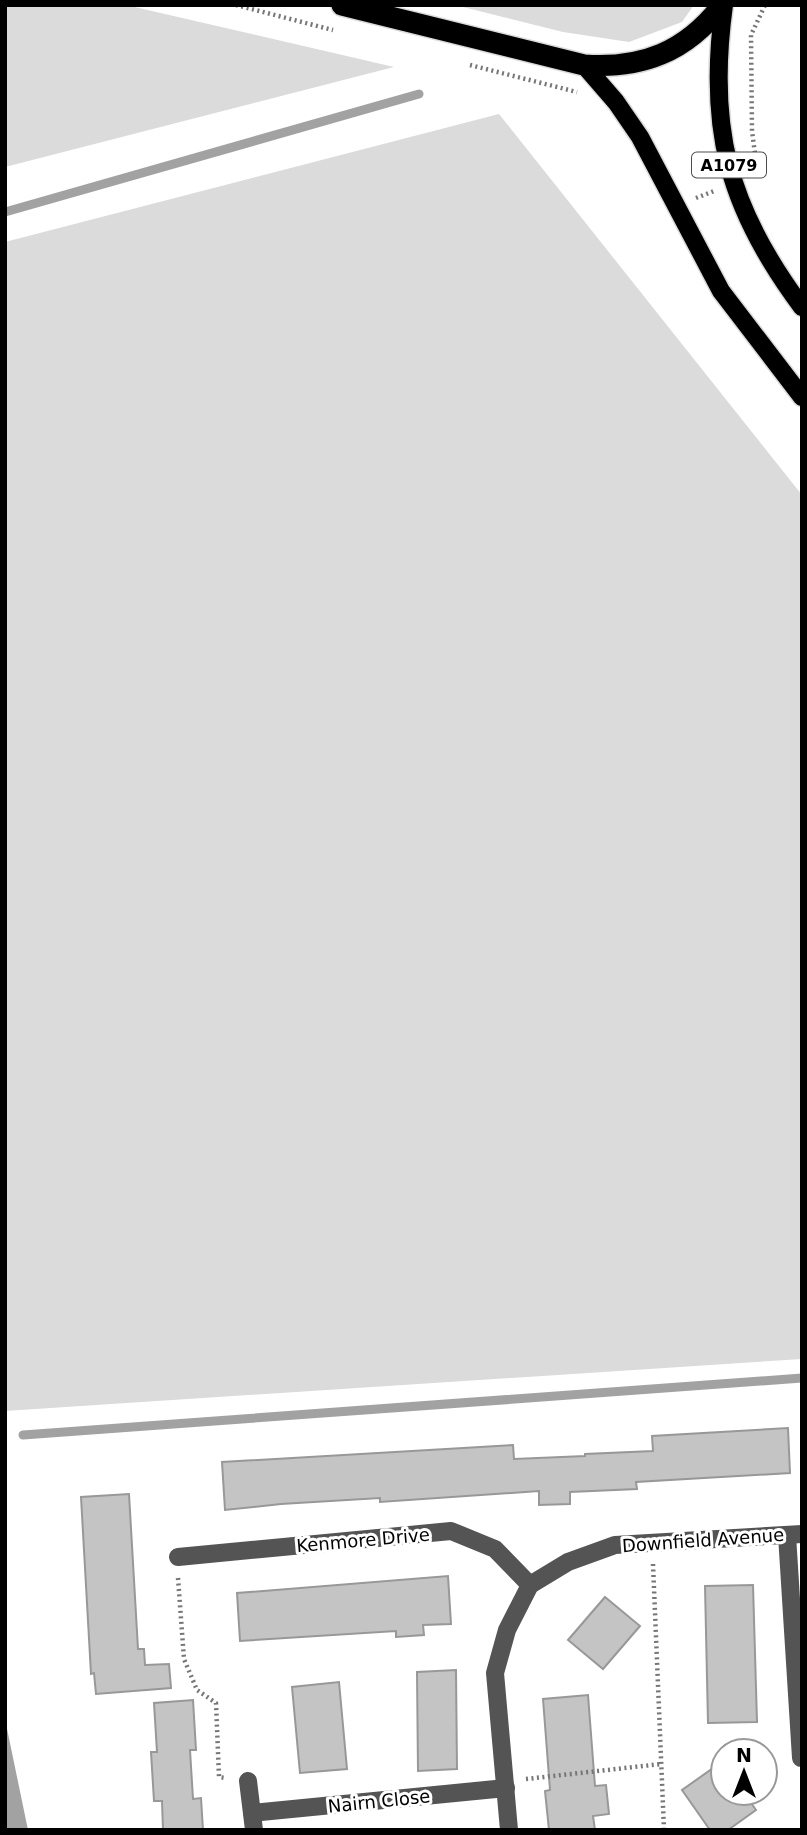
<svg xmlns="http://www.w3.org/2000/svg" width="807" height="1835" font-family="'DejaVu Sans',sans-serif">
  <style>
    .green { fill: #dbdbdb }
    .water { fill: #a2a2a2 }
    .lines { fill: none; stroke-linecap: round; stroke-linejoin: round }
    .stream { stroke: #a2a2a2; stroke-width: 9 }
    .building { fill: #c4c4c4; stroke: #989898; stroke-width: 2 }
    .major-casing { stroke: #dbdbdb; stroke-width: 21 }
    .highway-casing { stroke: #dbdbdb; stroke-width: 24 }
    .path { stroke: #767676; stroke-width: 4.5; stroke-dasharray: 2 3.5; stroke-linecap: butt }
    .minor { stroke: #545454; stroke-width: 18 }
    .major { stroke: #000; stroke-width: 18 }
    .highway { stroke: #000; stroke-width: 21 }
    .labels { text-anchor: middle; dominant-baseline: central; stroke-width: 6; stroke-linejoin: round; paint-order: stroke }
    .shield { fill: #fff; stroke: #4c4c4c; stroke-width: 2 }
    .shield-label { font-size: 16px; font-weight: bold; fill: #000 }
    .street-label { font-size: 18px; fill: #000; stroke: #fff }
  </style>
  <rect width="100%" height="100%" fill="#fff"/>
  <g class="green">
    <path d="M 5,5 L 126,5 L 394,67 L 5,167 Z"/>
    <path d="M 455,5 L 694,5 L 682,22 L 629,42 L 563,32 Z"/>
    <path d="M 499,114 L 802,495 L 802,1359 L 5,1411 L 5,242 Z"/>
  </g>
  <path class="water" d="M 5,1719 L 28,1830 L 5,1830 Z"/>
  <g class="lines">
    <g class="stream">
      <path d="M 5,212 L 419,94"/>
      <path d="M 23,1435 L 802,1378"/>
    </g>
  </g>
  <g class="building">
    <path d="M 788,1428 L 790,1473 L 636,1482 L 637,1489 L 570,1492 L 570,1504 L 539,1505 L 539,1491 L 380,1502 L 380,1498 L 281,1504 L 225,1510 L 222,1462 L 513,1445 L 514,1459 L 585,1456 L 585,1454 L 653,1451 L 652,1436 Z"/>
    <path d="M 129,1494 L 138,1649 L 144,1649 L 145,1665 L 169,1664 L 171,1688 L 96,1694 L 94,1673 L 91,1674 L 81,1497 Z"/>
    <path d="M 448,1576 L 451,1624 L 423,1625 L 424,1635 L 396,1637 L 396,1631 L 240,1641 L 237,1593 Z"/>
    <path d="M 753,1585 L 757,1722 L 708,1723 L 705,1586 Z"/>
    <path d="M 605,1597 L 640,1626 L 603,1669 L 568,1640 Z"/>
    <path d="M 456,1670 L 457,1769 L 418,1771 L 417,1672 Z"/>
    <path d="M 339,1682 L 347,1769 L 300,1773 L 292,1687 Z"/>
    <path d="M 588,1695 L 595,1786 L 606,1785 L 609,1814 L 593,1816 L 595,1830 L 549,1830 L 545,1791 L 550,1790 L 543,1699 Z"/>
    <path d="M 193,1700 L 196,1750 L 190,1750 L 193,1799 L 201,1798 L 203,1830 L 163,1830 L 162,1801 L 154,1801 L 151,1752 L 157,1752 L 154,1703 Z"/>
    <path d="M 723,1761 L 723,1793 L 744,1793 L 756,1810 L 728,1830 L 710,1830 L 682,1790 Z"/>
  </g>
  <g class="lines">
    <defs>
      <g id="major">
        <path d="M 724,5 C 707,128 728,208 802,307"/>
        <path d="M 584,65 L 616,102 L 640,137 L 721,291 L 802,397"/>
      </g>
      <path id="highway" d="M 342,5 L 584,65 C 642,69 686,52 722,5"/>
    </defs>
    <use href="#major" class="major-casing"/>
    <use href="#highway" class="highway-casing"/>
    <g class="path">
      <path d="M 236,5 L 333,30"/>
      <path d="M 470,65 L 577,92"/>
      <path d="M 757,169 L 752,131 L 751,35 L 765,5"/>
      <path d="M 696,198 L 714,191"/>
      <path d="M 653,1564 L 664,1830"/>
      <path d="M 178,1578 L 184,1659 L 197,1690 L 216,1703 L 219,1777 L 226,1778"/>
      <path d="M 526,1779 L 661,1764"/>
    </g>
    <g class="minor">
      <path d="M 787,1535 L 801,1758"/>
      <path d="M 178,1557 L 451,1531 L 495,1549 L 530,1585"/>
      <path d="M 248,1781 L 254,1830"/>
      <path d="M 252,1813 L 506,1788"/>
      <path d="M 509,1830 L 495,1673 L 507,1630 L 530,1585 L 568,1562 L 615,1545 L 802,1534"/>
    </g>
    <use href="#major" class="major"/>
    <use href="#highway" class="highway"/>
  </g>
  <g class="labels">
    <rect class="shield" x="692" y="152.5" width="74" height="25" rx="5"/>
    <g class="shield-label">
      <text x="729" y="165">A1079</text>
    </g>
    <g class="street-label">
      <text transform="translate(363 1540) rotate(-5)">Kenmore Drive</text>
      <text transform="translate(703 1540) rotate(-4)">Downfield Avenue</text>
      <text transform="translate(379 1801) rotate(-6)">Nairn Close</text>
    </g>
  </g>
  <rect width="807" height="1835" fill="none" stroke="#000000" stroke-width="14"/>
  <g transform="translate(744 1772)"><circle r="33" fill="#ffffff" stroke="#999999" stroke-width="2"/>
  <path d="M0-5L12 26L0 18L-12 26Z" fill="#000000"/>
  <text y="-10" font-size="19" font-weight="bold" text-anchor="middle" fill="#000000">N</text>
  </g>
</svg>
